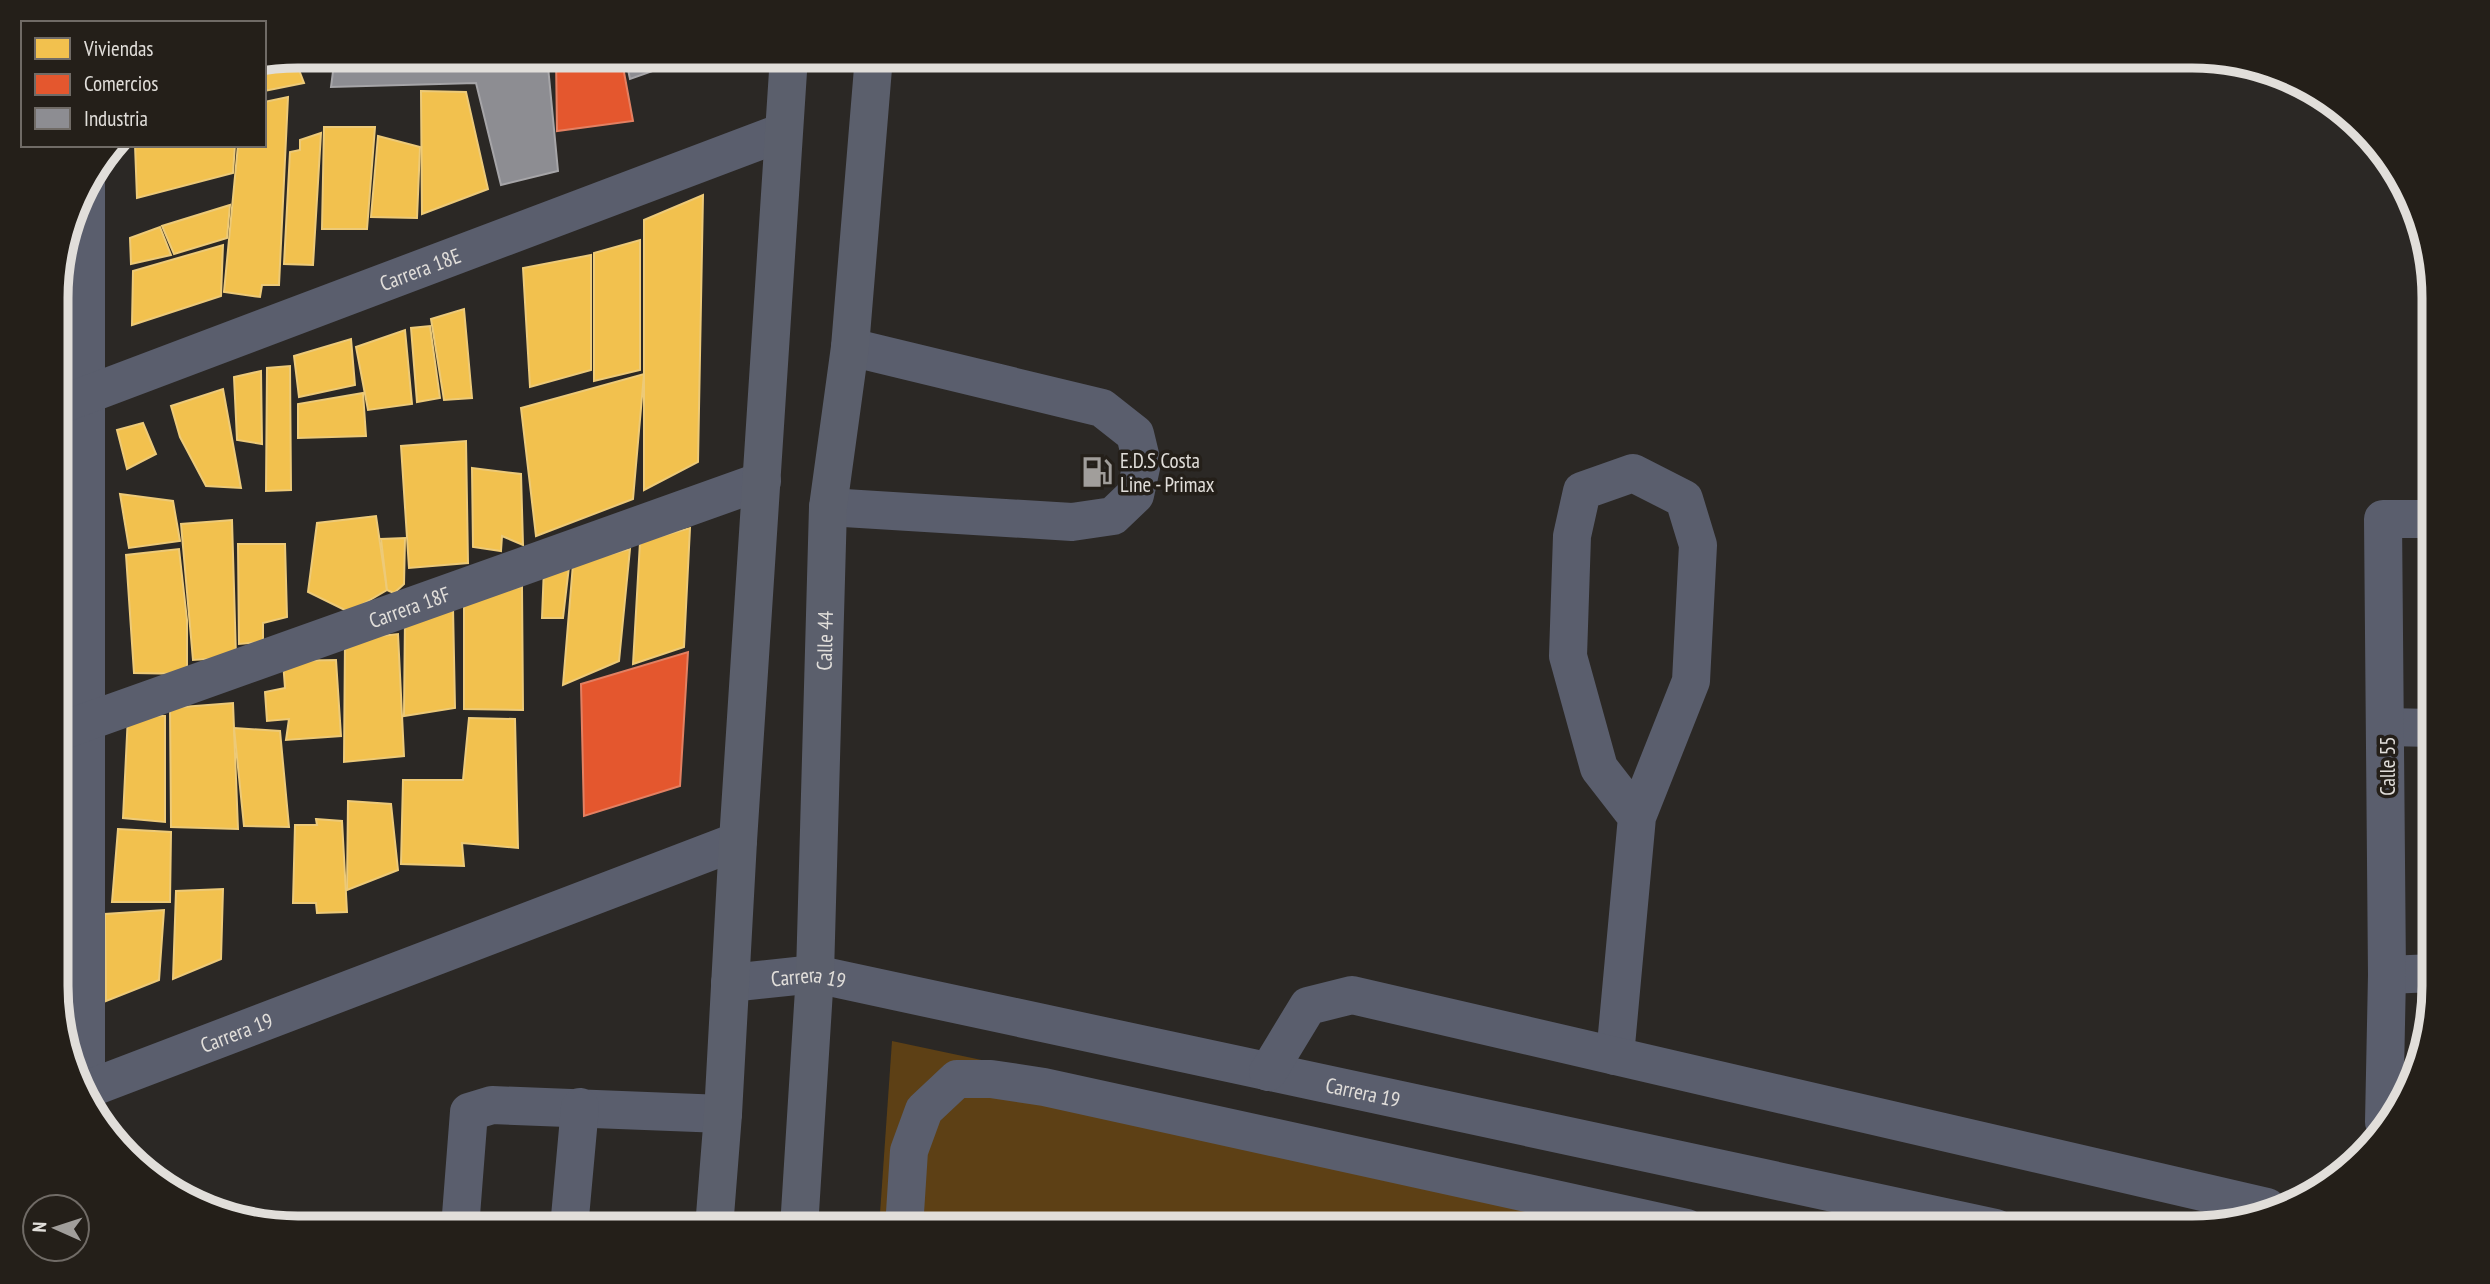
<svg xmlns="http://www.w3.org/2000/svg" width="2490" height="1284" font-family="'PT Sans Narrow',sans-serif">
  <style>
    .green { fill: #5d4015 }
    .homes { fill: #f2c14e; stroke: #edca78; stroke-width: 2 }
    .shops { fill: #e4572e; stroke: #e38062; stroke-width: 2 }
    .industry { fill: #8d8d92; stroke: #a6a5a8; stroke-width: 2 }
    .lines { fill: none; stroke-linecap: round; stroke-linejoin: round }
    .minor { stroke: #5a5e6d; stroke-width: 38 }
    .major { stroke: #5b5f6c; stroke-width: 38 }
    .labels { text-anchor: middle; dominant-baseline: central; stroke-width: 7; stroke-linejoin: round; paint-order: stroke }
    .street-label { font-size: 21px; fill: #e1deda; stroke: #241f19 }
    .poi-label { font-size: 21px; fill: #e1deda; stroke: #241f19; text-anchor: start }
    .rim { fill: none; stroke: #e1deda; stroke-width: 9 }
  </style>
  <rect width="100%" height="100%" fill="#2b2825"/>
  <path class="green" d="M 892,1041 L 1771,1228 L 879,1228 Z"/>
  <g class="homes">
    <path d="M 294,57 L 304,83 L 264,91 L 264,63 Z"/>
    <path d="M 421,91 L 466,92 L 488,189 L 422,214 Z"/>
    <path d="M 288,97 L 279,285 L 262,285 L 260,297 L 224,292 L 238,145 L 264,145 L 264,102 Z"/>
    <path d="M 324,127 L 375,127 L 367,229 L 322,229 Z"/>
    <path d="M 321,133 L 313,265 L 284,264 L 290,152 L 300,150 L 300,140 Z"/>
    <path d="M 378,136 L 420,147 L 417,218 L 371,217 Z"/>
    <path d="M 135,145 L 235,145 L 233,173 L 137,198 Z"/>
    <path d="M 703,195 L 698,462 L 644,490 L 644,220 Z"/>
    <path d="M 230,205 L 227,238 L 174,254 L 162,226 Z"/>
    <path d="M 160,227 L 171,255 L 131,264 L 130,238 Z"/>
    <path d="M 640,240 L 640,370 L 594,381 L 594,253 Z"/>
    <path d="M 223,245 L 221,296 L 132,325 L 133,271 Z"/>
    <path d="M 591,255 L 591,370 L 530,387 L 523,268 Z"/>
    <path d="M 464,309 L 472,398 L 444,400 L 431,319 Z"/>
    <path d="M 430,326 L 440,398 L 417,402 L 411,328 Z"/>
    <path d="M 405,330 L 412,404 L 368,410 L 356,347 Z"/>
    <path d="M 351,339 L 355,385 L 299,397 L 294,356 Z"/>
    <path d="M 290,366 L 291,490 L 266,491 L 267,368 Z"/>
    <path d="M 261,371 L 262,444 L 237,440 L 234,377 Z"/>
    <path d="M 644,374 L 633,499 L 536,536 L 521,408 Z"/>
    <path d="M 223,389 L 241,488 L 206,486 L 180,437 L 171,406 Z"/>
    <path d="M 363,393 L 366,436 L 298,438 L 298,404 Z"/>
    <path d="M 143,423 L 156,454 L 127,469 L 117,430 Z"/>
    <path d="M 466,441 L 468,563 L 409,568 L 401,446 Z"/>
    <path d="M 472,468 L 521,474 L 523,545 L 502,536 L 501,551 L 473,547 Z"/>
    <path d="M 120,494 L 173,501 L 180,541 L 129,548 Z"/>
    <path d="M 376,516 L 387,590 L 349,612 L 308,592 L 317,523 Z"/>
    <path d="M 232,520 L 236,657 L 193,660 L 181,524 Z"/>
    <path d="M 690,528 L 684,647 L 633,664 L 640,542 Z"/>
    <path d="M 405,538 L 404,584 L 394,593 L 387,590 L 381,539 Z"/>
    <path d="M 238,544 L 285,544 L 287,617 L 263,623 L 263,642 L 239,644 Z"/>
    <path d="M 179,549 L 187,620 L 187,674 L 134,673 L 126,555 Z"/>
    <path d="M 630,549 L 619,661 L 563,685 L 573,564 Z"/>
    <path d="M 570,558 L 563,618 L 542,618 L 544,567 Z"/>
    <path d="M 522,587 L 523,710 L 464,709 L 464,596 Z"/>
    <path d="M 453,607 L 455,708 L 404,716 L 405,617 Z"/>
    <path d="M 398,634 L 404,756 L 344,762 L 345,640 Z"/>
    <path d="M 336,660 L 341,736 L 286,740 L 289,719 L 267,721 L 265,692 L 285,688 L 283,661 Z"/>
    <path d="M 233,703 L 238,829 L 171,827 L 170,708 Z"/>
    <path d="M 128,715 L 165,716 L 165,822 L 123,818 Z"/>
    <path d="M 469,718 L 515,719 L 518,848 L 462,843 L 464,866 L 401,864 L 403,780 L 463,780 Z"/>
    <path d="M 234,728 L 280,731 L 289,827 L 244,826 Z"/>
    <path d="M 348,801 L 391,804 L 398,870 L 347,890 Z"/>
    <path d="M 316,819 L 342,821 L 347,912 L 317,913 L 316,903 L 293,903 L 295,825 L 317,825 Z"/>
    <path d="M 118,829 L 171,832 L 170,902 L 112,902 Z"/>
    <path d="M 58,862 L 63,902 L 58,903 Z"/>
    <path d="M 223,889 L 221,959 L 173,979 L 176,891 Z"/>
    <path d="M 164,910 L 159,980 L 106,1001 L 105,914 Z"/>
  </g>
  <g class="shops">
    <path d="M 556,56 L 621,56 L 633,121 L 557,131 Z"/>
    <path d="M 688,652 L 680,786 L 584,816 L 581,684 Z"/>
  </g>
  <g class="industry">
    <path d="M 335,56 L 547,56 L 558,171 L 501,185 L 476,83 L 331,87 Z"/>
    <path d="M 625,56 L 695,56 L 630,79 Z"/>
  </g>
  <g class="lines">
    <g class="minor">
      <path d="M 86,184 L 86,1087"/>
      <path id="s1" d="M 57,406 L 783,132"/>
      <path d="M 828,507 L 1072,522 L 1113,516 L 1135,495 L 1142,463 L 1135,434 L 1102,408 L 850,347"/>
      <path d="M 2386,727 L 2433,728"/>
      <path id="s2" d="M 58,732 L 762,481"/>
      <path d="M 2387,975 L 2434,973"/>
      <path id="s3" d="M 730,983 L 815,974 L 1996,1228"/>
      <path d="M 1615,1056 L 1637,817 L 1691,681 L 1698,545 L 1684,499 L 1633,473 L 1582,491 L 1572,536 L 1568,656 L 1599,768 L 1637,817"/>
      <path d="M 1268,1072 L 1308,1006 L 1352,995 L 2267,1207"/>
      <path id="s4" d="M 88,1089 L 738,841"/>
      <path d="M 2384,1122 L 2387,975 L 2383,519 L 2433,519"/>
      <path d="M 460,1228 L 469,1112 L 492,1105 L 723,1114"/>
      <path d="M 569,1228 L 580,1107"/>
      <path d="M 904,1228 L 909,1151 L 924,1110 L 957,1079 L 991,1079 L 1044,1087 L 1687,1228"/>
    </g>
    <g class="major">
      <path d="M 714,1228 L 723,1114 L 738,841 L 789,56"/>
      <path id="s5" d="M 799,1228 L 815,974 L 828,507 L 850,347 L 874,56"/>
    </g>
  </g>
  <defs>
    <symbol id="fuel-bare" viewBox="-9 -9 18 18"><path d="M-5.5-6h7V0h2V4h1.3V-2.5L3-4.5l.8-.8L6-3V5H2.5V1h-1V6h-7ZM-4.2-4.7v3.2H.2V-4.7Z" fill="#a19e9b" stroke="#241f19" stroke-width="2.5" paint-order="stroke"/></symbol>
  </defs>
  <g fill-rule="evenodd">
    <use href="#fuel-bare" x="1075" y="450" width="44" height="44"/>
  </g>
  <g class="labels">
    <g class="street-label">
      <text stroke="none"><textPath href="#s1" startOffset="388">Carrera 18E</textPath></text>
      <text stroke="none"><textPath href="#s2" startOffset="373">Carrera 18F</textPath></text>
      <text stroke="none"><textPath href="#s5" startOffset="588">Calle 44</textPath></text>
      <text transform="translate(2387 766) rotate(-90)">Calle 55</text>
      <text stroke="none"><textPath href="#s3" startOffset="79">Carrera 19</textPath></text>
      <text stroke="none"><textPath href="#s4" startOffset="159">Carrera 19</textPath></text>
      <text stroke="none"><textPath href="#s3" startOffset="646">Carrera 19</textPath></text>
    </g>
    <g class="poi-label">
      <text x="1120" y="460">E.D.S Costa<tspan x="1120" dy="24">Line - Primax</tspan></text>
    </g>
  </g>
  <path d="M0 0H2490V1284H0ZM298 68H2192A230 230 0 0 1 2422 298V986A230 230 0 0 1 2192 1216H298A230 230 0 0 1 68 986V298A230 230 0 0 1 298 68Z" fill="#241f19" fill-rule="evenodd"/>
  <path class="rim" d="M298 68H2192A230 230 0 0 1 2422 298V986A230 230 0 0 1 2192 1216H298A230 230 0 0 1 68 986V298A230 230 0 0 1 298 68Z"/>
  <rect x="21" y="21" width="245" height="126" fill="#241f19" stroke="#706b66" stroke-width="2"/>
  <rect x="35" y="38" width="35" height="21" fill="#f2c14e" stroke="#706b66" stroke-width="2"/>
  <text x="84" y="56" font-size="21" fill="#e1deda">Viviendas</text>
  <rect x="35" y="74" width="35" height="21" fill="#e4572e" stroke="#706b66" stroke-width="2"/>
  <text x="84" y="91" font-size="21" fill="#e1deda">Comercios</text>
  <rect x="35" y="108" width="35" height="21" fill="#8d8d92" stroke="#706b66" stroke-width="2"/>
  <text x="84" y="126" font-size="21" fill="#e1deda">Industria</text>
  <g transform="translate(56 1228) rotate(273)"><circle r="33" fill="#241f19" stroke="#706b66" stroke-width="2"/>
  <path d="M0-5L12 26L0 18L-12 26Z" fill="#a19e9b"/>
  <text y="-10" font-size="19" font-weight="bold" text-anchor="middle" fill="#e1deda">N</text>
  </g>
</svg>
